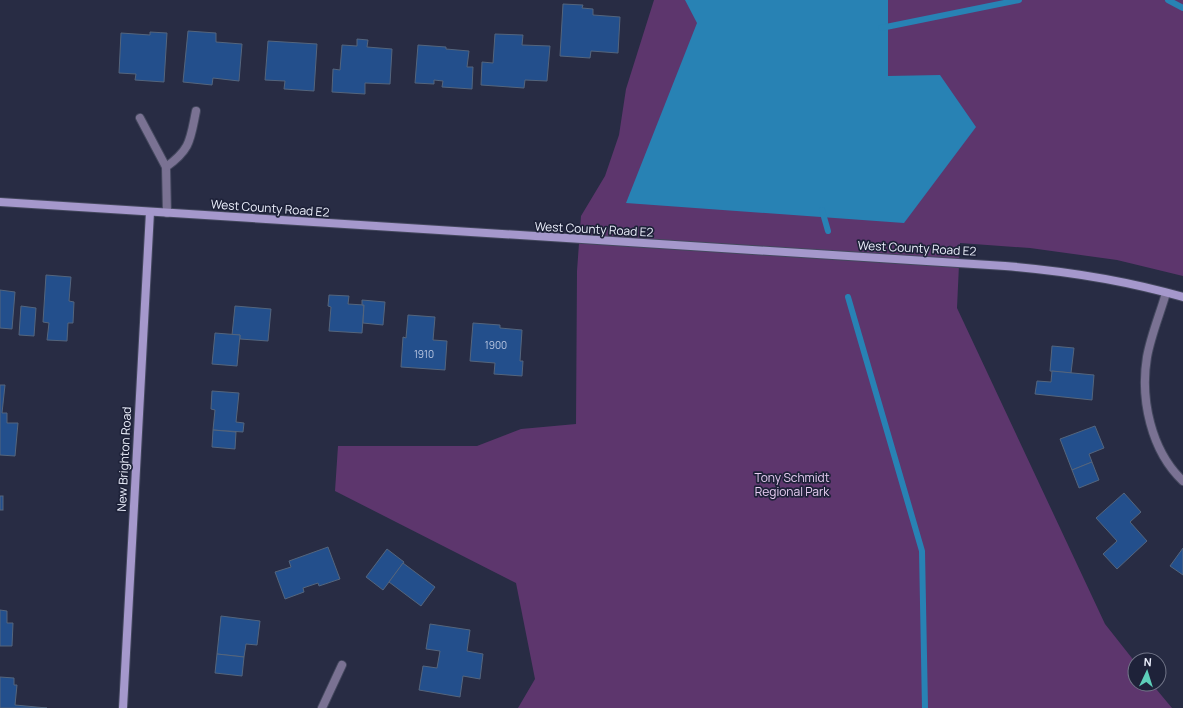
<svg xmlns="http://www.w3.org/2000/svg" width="1183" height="708" font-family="Manrope,sans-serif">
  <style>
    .green { fill: #5d366d }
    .water { fill: #2882b4 }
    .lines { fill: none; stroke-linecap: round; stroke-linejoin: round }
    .stream { stroke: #2882b4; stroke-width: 6 }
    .building { fill: #234f8c; stroke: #54657d }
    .lane-casing { stroke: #44485e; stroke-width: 10 }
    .street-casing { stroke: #44485e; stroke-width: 10 }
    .secondary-casing { stroke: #44485e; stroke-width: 10 }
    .lane { stroke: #7a7293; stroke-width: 8 }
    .street { stroke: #7a7293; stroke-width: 8 }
    .secondary { stroke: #a598cc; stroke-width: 8 }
    .labels { text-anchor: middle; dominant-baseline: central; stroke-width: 3.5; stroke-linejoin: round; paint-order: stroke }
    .number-label { font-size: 10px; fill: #bbc8e2 }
    .street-label { font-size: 12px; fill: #eef1fe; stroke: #1e2239 }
    .park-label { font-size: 12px; fill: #e8cef3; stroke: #1e2239 }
  </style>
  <rect width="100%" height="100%" fill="#282c44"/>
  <path class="green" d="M 654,0 L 1183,0 L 1183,276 L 1117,260 L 1030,248 L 960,243 L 957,308 L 1105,624 L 1135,662 L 1135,684 L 1152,684 L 1172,708 L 518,708 L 535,679 L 516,583 L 335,491 L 338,446 L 477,446 L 521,429 L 576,424 L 577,271 L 581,216 L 605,176 L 619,135 L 626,89 Z"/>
  <path class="water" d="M 685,0 L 888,0 L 888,76 L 940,75 L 976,127 L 904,223 L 626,203 L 697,23 Z"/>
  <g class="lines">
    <g class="stream">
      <path d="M 1168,0 L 1183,8"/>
      <path d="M 881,28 L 1019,0"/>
      <path d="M 822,210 L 828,231"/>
      <path d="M 848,297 L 922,551 L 925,708"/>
    </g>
  </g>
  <g class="building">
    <path d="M 563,4 L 583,5 L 582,8 L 593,9 L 593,15 L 620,17 L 618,53 L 591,51 L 590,58 L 560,56 Z"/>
    <path d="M 188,31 L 216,33 L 216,42 L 242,44 L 239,81 L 213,78 L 212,85 L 183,82 Z"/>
    <path d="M 150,32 L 167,33 L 164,82 L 135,80 L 136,74 L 119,73 L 121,33 L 150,35 Z"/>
    <path d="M 495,34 L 523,35 L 522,45 L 550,46 L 547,81 L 525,80 L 524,88 L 481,85 L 482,62 L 493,63 Z"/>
    <path d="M 357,39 L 368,40 L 367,47 L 392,49 L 390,84 L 365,83 L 365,94 L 332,92 L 333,69 L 340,70 L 342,45 L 357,46 Z"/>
    <path d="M 268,41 L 317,44 L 314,91 L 284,89 L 285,81 L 265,80 Z"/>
    <path d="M 418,45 L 446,47 L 446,49 L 469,51 L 467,67 L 473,67 L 472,89 L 442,87 L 443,81 L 434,80 L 434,84 L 415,83 Z"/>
    <path d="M 46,275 L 71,277 L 69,301 L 74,302 L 73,323 L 68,323 L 67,341 L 47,340 L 49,323 L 43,322 Z"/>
    <path d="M 0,290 L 15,292 L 12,329 L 0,328 Z"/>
    <path d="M 329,295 L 349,296 L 348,304 L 364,305 L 362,333 L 329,331 L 331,307 L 328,306 Z"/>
    <path d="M 362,300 L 385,302 L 383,325 L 363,323 L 364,305 L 362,305 Z"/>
    <path d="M 21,306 L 36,308 L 34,336 L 19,335 Z"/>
    <path d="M 235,306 L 271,309 L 268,341 L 240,339 L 240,335 L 232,335 Z"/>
    <path d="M 408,315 L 435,317 L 433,340 L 447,341 L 445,370 L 401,367 L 403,337 L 406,338 Z"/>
    <path d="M 473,323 L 500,325 L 500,328 L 522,330 L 520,361 L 523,361 L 522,376 L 494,374 L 495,363 L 470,361 Z"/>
    <path d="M 215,333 L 240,335 L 237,366 L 212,364 Z"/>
    <path d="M 1052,346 L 1074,348 L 1071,373 L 1050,371 Z"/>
    <path d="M 1052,371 L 1094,375 L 1092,400 L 1035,394 L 1037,381 L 1051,382 Z"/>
    <path d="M 0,385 L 5,385 L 2,413 L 7,413 L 7,423 L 18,423 L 15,456 L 0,455 Z"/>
    <path d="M 212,391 L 239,393 L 236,422 L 244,423 L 243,432 L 213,430 L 215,410 L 211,409 Z"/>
    <path d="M 1095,426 L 1104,448 L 1089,454 L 1092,462 L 1072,470 L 1060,439 Z"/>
    <path d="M 213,430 L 236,432 L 235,449 L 212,447 Z"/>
    <path d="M 1092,462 L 1099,480 L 1079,488 L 1072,470 Z"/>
    <path d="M 1124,493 L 1141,512 L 1130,522 L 1147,541 L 1117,569 L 1103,554 L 1117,541 L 1096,518 Z"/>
    <rect x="0" y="496" width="3" height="14"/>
    <path d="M 328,547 L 340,579 L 319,586 L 318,583 L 303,588 L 304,592 L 285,599 L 275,572 L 291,567 L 289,561 Z"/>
    <path d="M 1183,548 L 1183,575 L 1170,566 Z"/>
    <path d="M 387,549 L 404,562 L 383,590 L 366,577 Z"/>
    <path d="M 403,563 L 435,587 L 421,606 L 389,582 Z"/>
    <path d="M 0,610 L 7,611 L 7,623 L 13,623 L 12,646 L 0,646 Z"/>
    <path d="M 221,616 L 260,621 L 257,645 L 246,644 L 244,657 L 217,654 Z"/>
    <path d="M 430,624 L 470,630 L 467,651 L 483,654 L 480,679 L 463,676 L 460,697 L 419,690 L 423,666 L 437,668 L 440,651 L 426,649 Z"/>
    <path d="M 217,654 L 244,657 L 242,676 L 215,673 Z"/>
    <path d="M 0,677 L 14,678 L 14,685 L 17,685 L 15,705 L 47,708 L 0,708 Z"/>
  </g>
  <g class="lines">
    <defs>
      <g id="lane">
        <path d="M 140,118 L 166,167 L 167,213"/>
        <path d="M 166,167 C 191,149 190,140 196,111"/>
      </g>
      <g id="street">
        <path d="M 1166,293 C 1160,314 1151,335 1147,357 C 1140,399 1151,451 1183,481"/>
        <path d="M 322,708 L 342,665"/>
      </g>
      <g id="secondary">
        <path d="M 0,202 L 1005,266 C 1066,271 1124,280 1183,297"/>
        <path d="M 123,708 L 150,212"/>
      </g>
    </defs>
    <use href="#lane" class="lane-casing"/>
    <use href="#street" class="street-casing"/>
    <use href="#secondary" class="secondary-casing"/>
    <use href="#lane" class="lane"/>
    <use href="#street" class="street"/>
    <use href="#secondary" class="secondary"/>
  </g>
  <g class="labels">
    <g class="number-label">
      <text x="496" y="345">1900</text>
      <text x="424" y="354">1910</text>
    </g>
    <g class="street-label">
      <text transform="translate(270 208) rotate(4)">West County Road E2</text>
      <text transform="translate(594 229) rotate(3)">West County Road E2</text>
      <text transform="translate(917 248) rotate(3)">West County Road E2</text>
      <text transform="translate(124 459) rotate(-87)">New Brighton Road</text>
    </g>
    <g class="park-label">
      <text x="792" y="477">Tony Schmidt<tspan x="792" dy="14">Regional Park</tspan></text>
    </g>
  </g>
  <g transform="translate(1147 672) rotate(4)"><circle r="19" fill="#1e2239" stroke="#717588"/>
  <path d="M0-3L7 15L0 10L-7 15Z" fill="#5dceb9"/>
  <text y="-6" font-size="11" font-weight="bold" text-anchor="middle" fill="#eef1fe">N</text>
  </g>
</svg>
